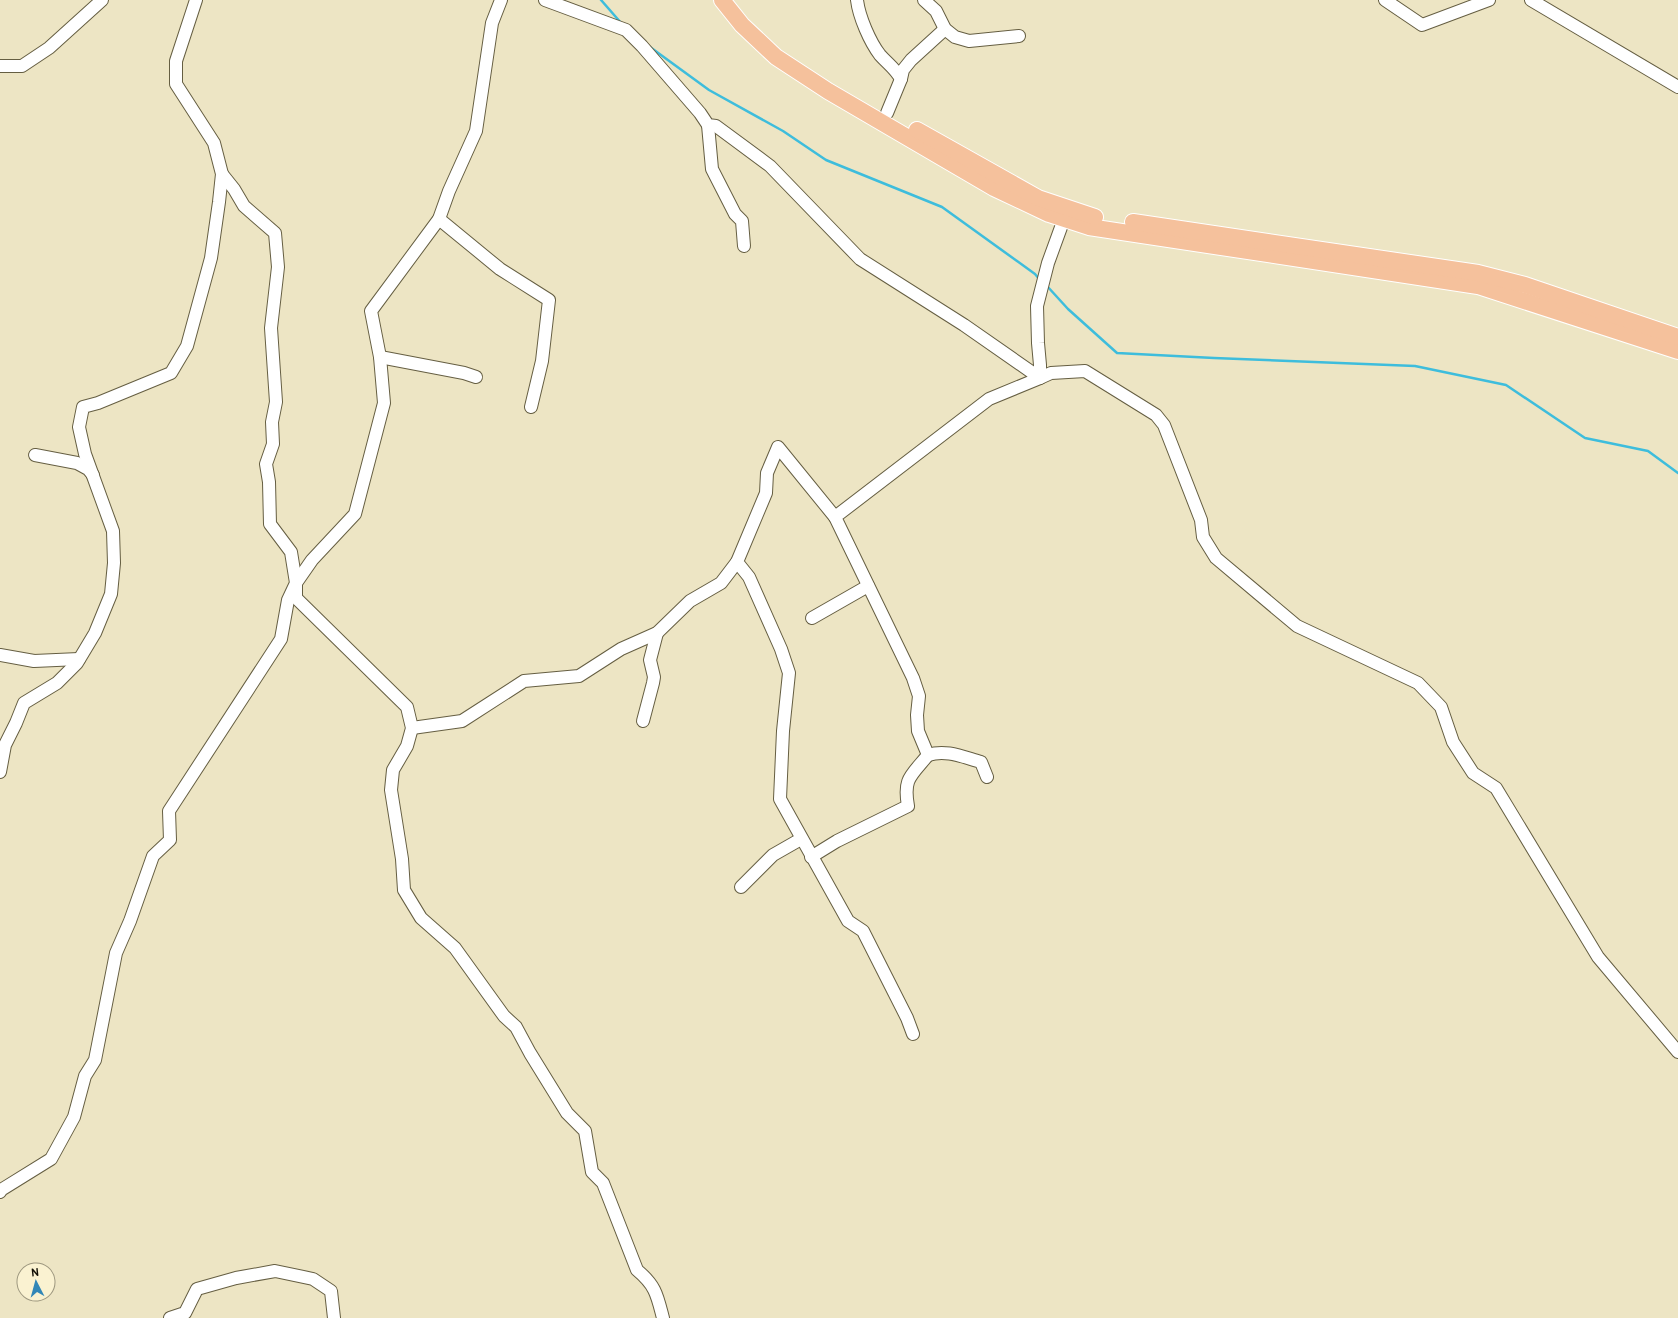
<svg xmlns="http://www.w3.org/2000/svg" width="1678" height="1318" font-family="Overpass,sans-serif">
  <style>
    .lines { fill: none; stroke-linecap: round; stroke-linejoin: round }
    .stream { stroke: #3ebddc; stroke-width: 2.5 }
    .minor-casing { stroke: #655e42; stroke-width: 14 }
    .major-casing { stroke: #fff; stroke-width: 18 }
    .minor { stroke: #fff; stroke-width: 12 }
    .major { stroke: #f5c19c; stroke-width: 16 }
  </style>
  <rect width="100%" height="100%" fill="#ede5c4"/>
  <g class="lines">
    <g class="stream">
      <path d="M 601,0 L 622,24"/>
      <path d="M 650,47 L 709,90 L 783,131 L 826,160 L 942,207 L 1035,274 L 1040,280"/>
      <path d="M 1047,286 L 1068,309 L 1117,353 L 1214,358 L 1415,366 L 1506,385 L 1585,438 L 1648,451 L 1678,473"/>
    </g>
    <defs>
      <g id="minor">
        <path d="M 501,0 L 492,23 L 476,131 L 449,191 L 439,219 L 371,311 L 380,357 L 384,403 L 355,514 L 312,560 L 296,583 L 296,598 L 407,707 L 412,728 L 407,746 L 393,770 L 391,790 L 402,859 L 404,890 L 421,918 L 455,948 L 504,1016 L 516,1027 L 530,1053 L 567,1113 L 585,1131 L 592,1172 L 603,1183 L 637,1270 C 656,1286 657,1295 663,1318"/>
        <path d="M 545,0 L 626,30 L 642,46 L 700,113 L 708,125 L 716,126 L 770,166 L 860,259 L 964,325 L 1040,378 L 989,399 L 835,517 L 913,678 L 919,696 L 917,715 L 918,731 L 928,755 C 911,776 903,778 908,806 L 837,841 L 811,857"/>
        <path d="M 857,0 C 859,17 870,42 880,55 C 888,64 895,68 901,79"/>
        <path d="M 924,0 L 936,11 L 945,29 L 955,37 L 969,41 L 1019,36"/>
        <path d="M 1385,0 L 1422,25 L 1489,0"/>
        <path d="M 1531,0 L 1678,87"/>
        <path d="M 0,66 L 22,66 L 49,48 L 102,0"/>
        <path d="M 887,113 L 901,79 L 903,70 L 911,60 L 945,29"/>
        <path d="M 708,125 L 712,169 L 735,214 L 742,221 L 744,246"/>
        <path d="M 439,219 L 500,269 L 549,300 L 542,361 L 531,407"/>
        <path d="M 1064,219 L 1048,263 L 1037,306 L 1038,343 L 1040,365 L 1040,378 L 1051,373 L 1085,371 L 1156,415 L 1164,425 L 1201,520 L 1203,537 L 1216,558 L 1297,626 L 1418,683 L 1441,707 L 1453,742 L 1473,773 L 1496,788 L 1598,957 L 1678,1052"/>
        <path d="M 380,357 L 464,373 L 476,377"/>
        <path d="M 35,455 L 77,463 L 88,469 L 93,475"/>
        <path d="M 835,517 L 778,447 L 767,473 L 766,493 L 737,562 L 749,577 L 781,649 L 789,673 L 783,731 L 780,799 L 848,921 L 863,931 L 907,1018 L 913,1034"/>
        <path d="M 812,618 L 868,586"/>
        <path d="M 0,655 L 34,661 L 79,659"/>
        <path d="M 643,721 L 653,683 L 654,677 L 650,660 L 657,633"/>
        <path d="M 412,728 L 462,721 L 524,681 L 579,676 L 621,649 L 657,633 L 690,601 L 721,583 L 737,562"/>
        <path d="M 928,755 C 946,749 963,757 981,762 L 987,777"/>
        <path d="M 0,772 L 5,745 L 16,723 L 24,703 L 57,683 L 77,663 L 95,633 L 111,594 L 114,563 L 113,531 L 85,454 L 79,427 L 83,407 L 98,403 L 171,373 L 187,346 L 211,258 L 219,202 L 222,174 L 214,143 L 176,84 L 176,61 L 196,0"/>
        <path d="M 741,887 L 773,855 L 801,839"/>
        <path d="M 0,1192 L 1,1190 L 51,1159 L 74,1117 L 85,1076 L 95,1060 L 116,953 L 130,921 L 153,856 L 170,840 L 169,811 L 281,639 L 288,600 L 296,583 L 291,552 L 270,524 L 269,482 L 266,464 L 273,444 L 272,422 L 276,402 L 271,328 L 278,267 L 275,233 L 244,206 L 234,189 L 222,174"/>
        <path d="M 170,1318 L 185,1313 L 197,1289 L 236,1278 L 275,1271 L 313,1279 L 331,1291 L 334,1318"/>
      </g>
      <g id="major">
        <path d="M 722,0 L 742,25 L 776,57 L 828,91 L 994,188 L 1049,214 L 1089,227 L 1478,286 L 1678,351"/>
        <path d="M 917,130 L 1038,198 L 1095,217"/>
        <path d="M 1133,222 L 1478,273 L 1525,285 L 1678,337"/>
      </g>
    </defs>
    <use href="#minor" class="minor-casing"/>
    <use href="#major" class="major-casing"/>
    <use href="#minor" class="minor"/>
    <use href="#major" class="major"/>
  </g>
  <g transform="translate(36 1282) rotate(354)"><circle r="19" fill="#faf2d1" stroke="#9d977f"/>
  <path d="M0-3L7 15L0 10L-7 15Z" fill="#3287b7"/>
  <text y="-6" font-size="11" font-weight="bold" text-anchor="middle" fill="#110e04">N</text>
  </g>
</svg>
